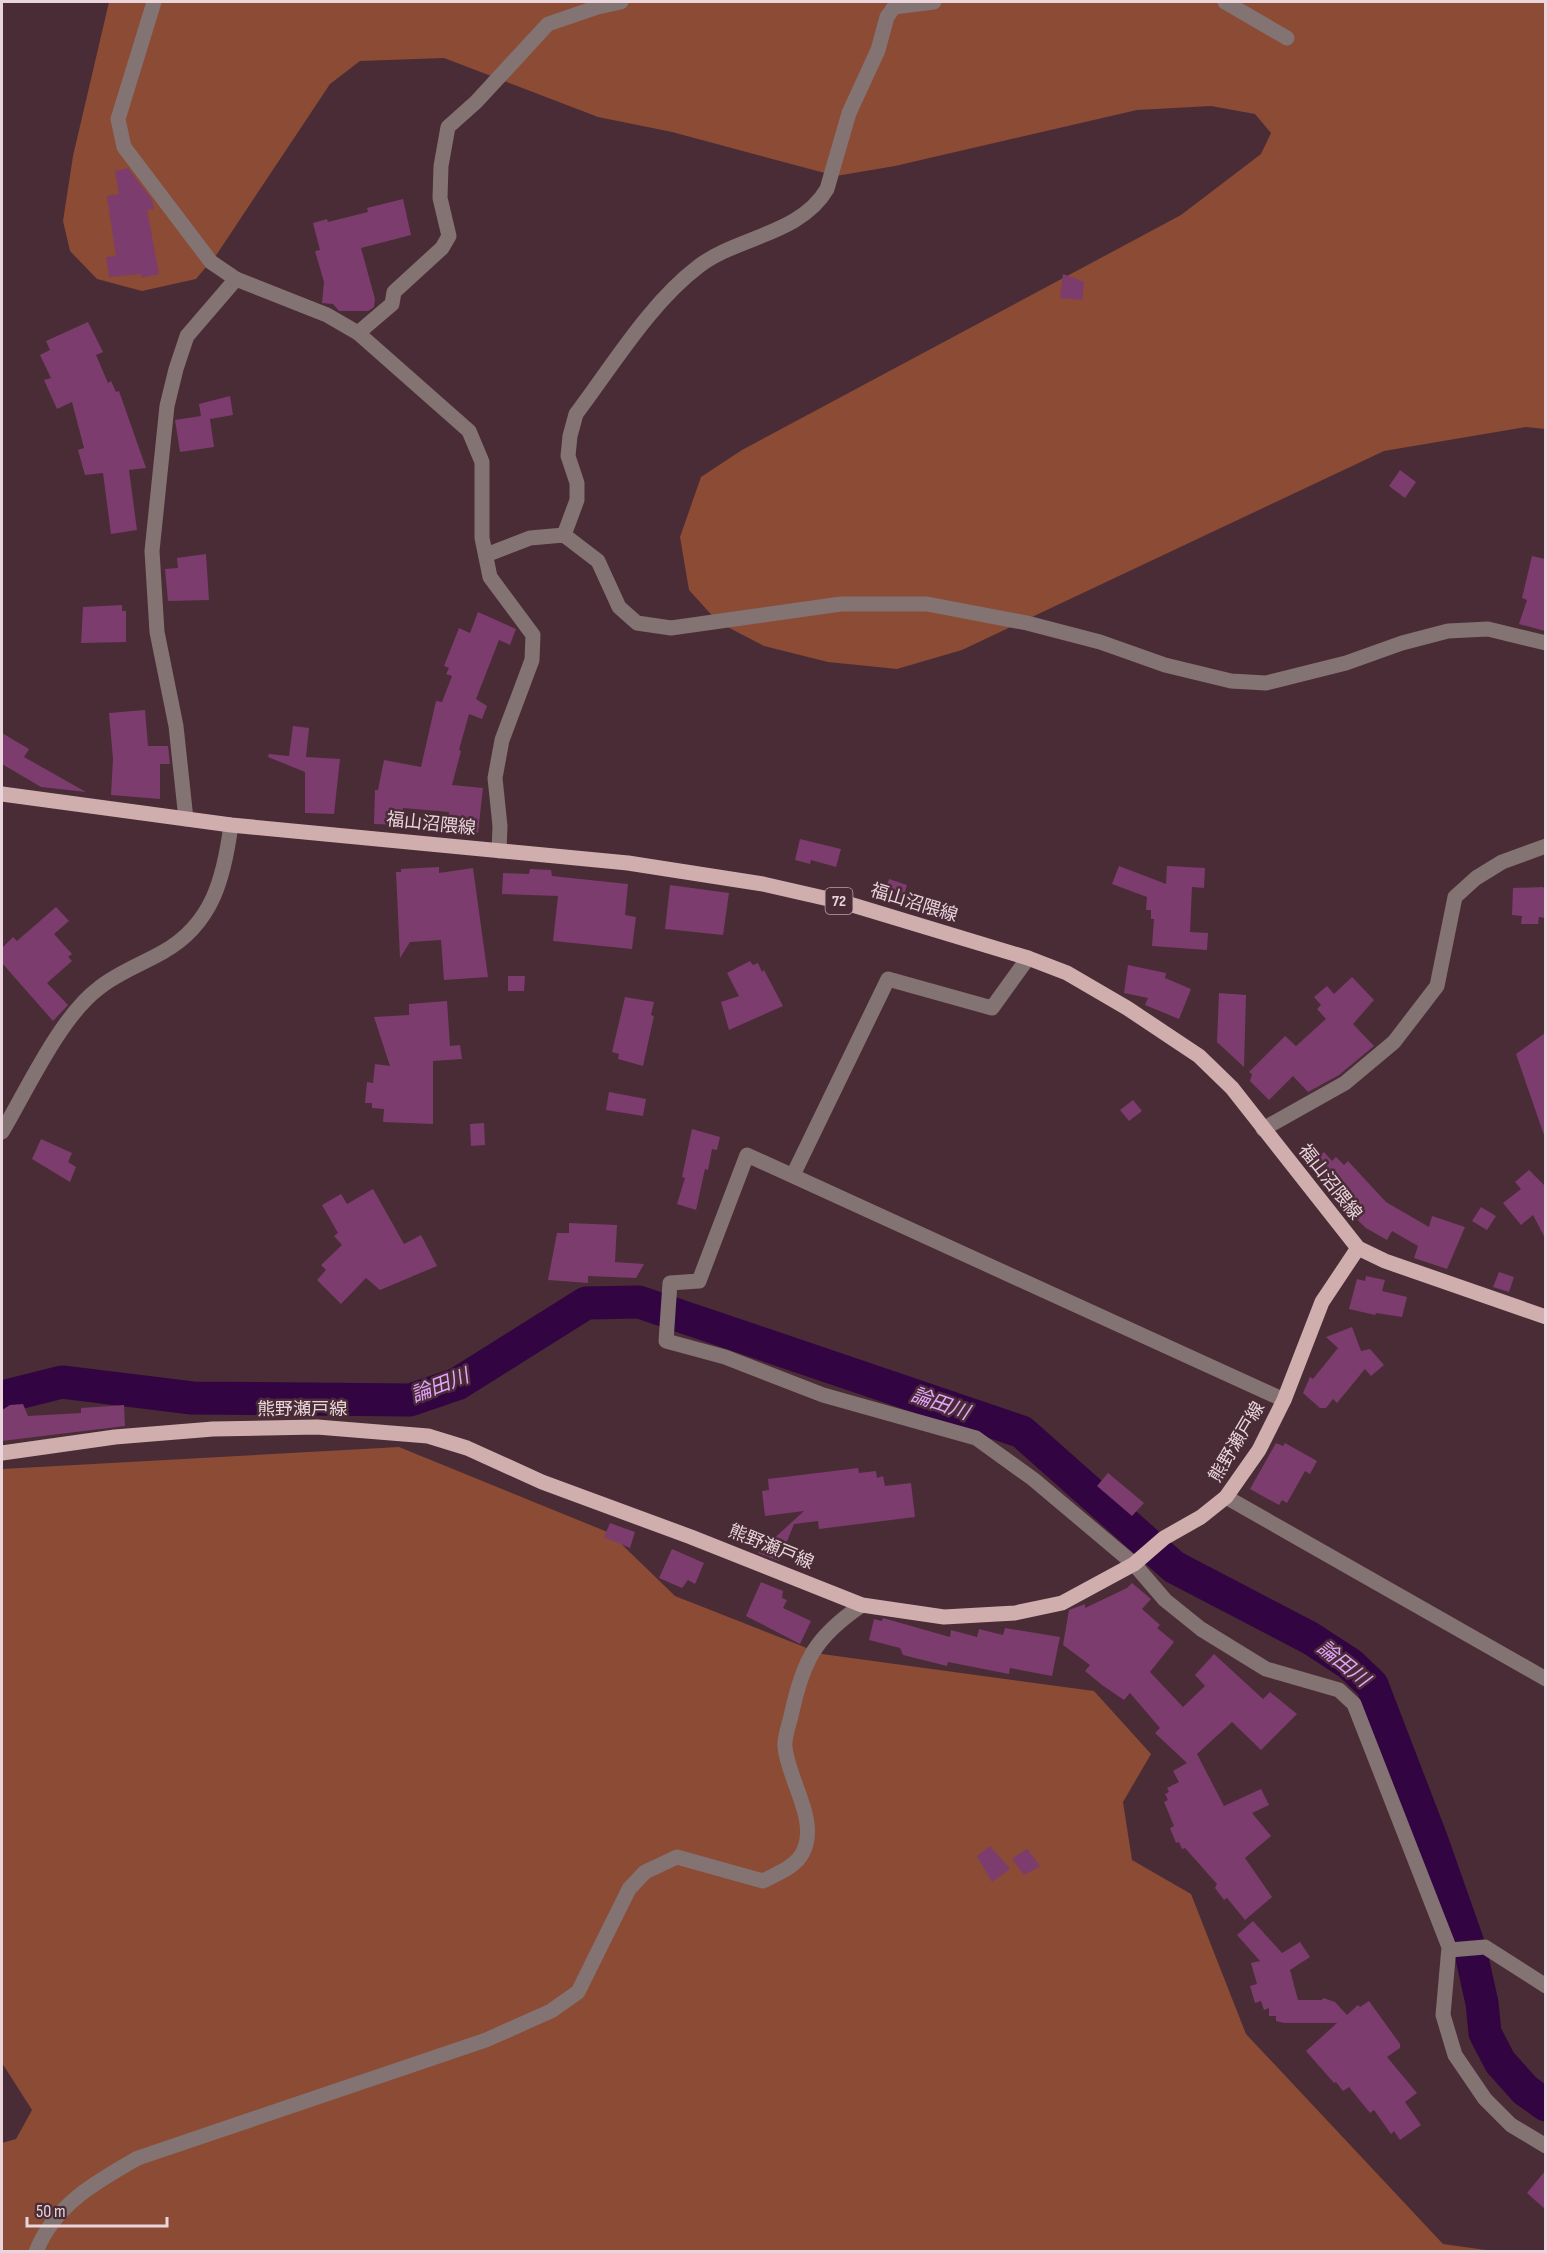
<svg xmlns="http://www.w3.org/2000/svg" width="1547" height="2253" font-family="'Sofia Sans Condensed','Noto Sans JP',sans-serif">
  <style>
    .green { fill: #8b4b35 }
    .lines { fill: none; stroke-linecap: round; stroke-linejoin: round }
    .river { stroke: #320441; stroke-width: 33 }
    .building { fill: #7c3c6d }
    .minor { stroke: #837372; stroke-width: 15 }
    .major { stroke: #d0aeae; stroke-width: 15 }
    .labels { text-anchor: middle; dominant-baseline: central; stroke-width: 5; stroke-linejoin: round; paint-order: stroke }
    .shield { fill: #492c36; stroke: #b9a2aa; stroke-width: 1.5 }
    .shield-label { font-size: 16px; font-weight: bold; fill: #e9d5db }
    .street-label { font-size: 18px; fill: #e9d5db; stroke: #492c36 }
    .water-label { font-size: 20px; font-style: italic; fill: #e3a4fd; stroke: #492c36 }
  </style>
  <rect width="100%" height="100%" fill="#492c36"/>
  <g class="green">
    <path d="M 109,2 L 1545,2 L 1545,429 L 1526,427 L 1384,451 L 962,650 L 897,669 L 828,662 L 764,646 L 718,622 L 689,590 L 680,537 L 701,477 L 742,450 L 1181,215 L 1261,154 L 1271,133 L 1255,114 L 1211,106 L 1137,110 L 895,166 L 836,176 L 672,132 L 598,117 L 444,58 L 360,61 L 330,84 L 217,254 L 196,279 L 142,291 L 97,279 L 70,251 L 63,221 L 73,156 Z"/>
    <path d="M 399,1447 L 610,1533 L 675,1596 L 822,1654 L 1094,1691 L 1151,1754 L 1123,1802 L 1132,1860 L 1191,1894 L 1246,2034 L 1443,2244 L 1493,2251 L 2,2251 L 2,2143 L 16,2139 L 32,2110 L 2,2063 L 2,1469 Z"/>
  </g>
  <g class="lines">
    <path class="river" d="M 2,1397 L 62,1382 L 192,1398 L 410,1400 L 457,1384 L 586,1303 L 639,1302 L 1022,1432 L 1174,1567 L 1310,1638 L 1350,1664 L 1372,1685 L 1432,1841 L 1470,1949 L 1482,2003 L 1485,2033 L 1500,2062 L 1525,2090 L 1546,2105"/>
  </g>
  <g class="building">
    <path d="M 128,168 L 152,200 L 154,209 L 147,210 L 159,274 L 141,278 L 141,274 L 109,277 L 106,257 L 116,256 L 107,196 L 119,194 L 115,171 Z"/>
    <path d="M 403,199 L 411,235 L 361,248 L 375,299 L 374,307 L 368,311 L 339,311 L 333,304 L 322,303 L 324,282 L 315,251 L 320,250 L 313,223 L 327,219 L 328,222 L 368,212 L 367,208 Z"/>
    <path d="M 1063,274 L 1084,282 L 1082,300 L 1060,298 Z"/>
    <path d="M 88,322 L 103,352 L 96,355 L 108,383 L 111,381 L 116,392 L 119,391 L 146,468 L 129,470 L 137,530 L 111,534 L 103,473 L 85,475 L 78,450 L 84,448 L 72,402 L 57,409 L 44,380 L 51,378 L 40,355 L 50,350 L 46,341 Z"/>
    <path d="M 230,396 L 233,415 L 210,419 L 214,447 L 180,452 L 175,420 L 201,416 L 199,404 Z"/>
    <path d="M 1400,470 L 1416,482 L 1405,498 L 1389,486 Z"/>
    <path d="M 206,554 L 209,600 L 168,601 L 165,569 L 178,568 L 177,558 Z"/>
    <path d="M 1532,556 L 1545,559 L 1545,631 L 1519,624 L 1527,600 L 1522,598 Z"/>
    <path d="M 122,605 L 122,611 L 126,611 L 126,642 L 81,643 L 83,607 Z"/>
    <path d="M 478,612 L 516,629 L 510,645 L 499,640 L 476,699 L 487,706 L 482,719 L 469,714 L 459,750 L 461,751 L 452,785 L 483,788 L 478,833 L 447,830 L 449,812 L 403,808 L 402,825 L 374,824 L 375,790 L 378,790 L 384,760 L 421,767 L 436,701 L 442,702 L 452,676 L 446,674 L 449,668 L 444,666 L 459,628 L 470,633 Z"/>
    <path d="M 145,710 L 148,746 L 168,746 L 170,764 L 160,764 L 160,799 L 111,795 L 113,759 L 109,713 Z"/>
    <path d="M 293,726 L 309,728 L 306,757 L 340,759 L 334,814 L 305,813 L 305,772 L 268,757 L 269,754 L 289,756 Z"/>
    <path d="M 2,733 L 29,749 L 24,757 L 86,792 L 41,787 L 2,764 Z"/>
    <path d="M 800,839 L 841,849 L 836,867 L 811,860 L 810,864 L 795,860 Z"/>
    <path d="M 1119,866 L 1166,884 L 1167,866 L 1205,868 L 1204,888 L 1192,887 L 1190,932 L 1208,933 L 1207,950 L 1152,946 L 1154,919 L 1151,919 L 1151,910 L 1146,910 L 1147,897 L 1112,884 Z"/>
    <path d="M 439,867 L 439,873 L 473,868 L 488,977 L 444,980 L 441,940 L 410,942 L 400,958 L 396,872 L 401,872 L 401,869 Z"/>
    <path d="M 530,869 L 551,870 L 552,876 L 628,884 L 625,915 L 636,917 L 632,949 L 553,941 L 558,896 L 502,894 L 503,873 L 529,874 Z"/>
    <path d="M 889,879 L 907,885 L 902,901 L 884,894 Z"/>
    <path d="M 670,885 L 729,893 L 723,935 L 665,929 Z"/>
    <path d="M 1543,887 L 1545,890 L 1545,918 L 1539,917 L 1538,924 L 1521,924 L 1522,916 L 1512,915 L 1513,888 Z"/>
    <path d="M 56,907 L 69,921 L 54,934 L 72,954 L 68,957 L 72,961 L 47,983 L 68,1005 L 53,1021 L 2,963 L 2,948 L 13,937 L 17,941 Z"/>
    <path d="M 750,961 L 753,965 L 758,963 L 762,972 L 764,970 L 783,1006 L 729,1030 L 721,1002 L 739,996 L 727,973 Z"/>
    <path d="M 1128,965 L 1166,973 L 1165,978 L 1191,989 L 1179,1019 L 1145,1005 L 1148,998 L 1124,993 Z"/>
    <path d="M 508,976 L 525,976 L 524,991 L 508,991 Z"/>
    <path d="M 1352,977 L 1374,1000 L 1353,1024 L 1374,1046 L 1339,1075 L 1308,1092 L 1293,1076 L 1269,1100 L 1250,1081 L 1252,1074 L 1249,1072 L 1285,1036 L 1296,1046 L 1326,1019 L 1317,1009 L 1321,1005 L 1314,997 L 1327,986 L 1334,994 Z"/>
    <path d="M 1219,993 L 1246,995 L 1244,1067 L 1217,1042 Z"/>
    <path d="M 625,997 L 654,1002 L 651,1015 L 654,1016 L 643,1066 L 618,1059 L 619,1054 L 612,1052 Z"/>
    <path d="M 447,1001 L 450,1046 L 460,1045 L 462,1059 L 433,1061 L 433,1124 L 383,1122 L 384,1109 L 372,1108 L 372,1103 L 365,1103 L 367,1082 L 373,1083 L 375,1064 L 390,1066 L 374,1017 L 409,1015 L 409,1004 Z"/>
    <path d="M 1545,1033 L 1545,1134 L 1544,1135 L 1516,1054 Z"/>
    <path d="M 609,1092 L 646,1099 L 643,1116 L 606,1110 Z"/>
    <path d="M 1133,1100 L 1142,1111 L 1129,1121 L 1120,1110 Z"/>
    <path d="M 484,1123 L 485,1145 L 471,1146 L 470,1124 Z"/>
    <path d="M 692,1129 L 720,1137 L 717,1150 L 712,1149 L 708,1170 L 705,1169 L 696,1210 L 677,1204 L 685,1178 L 682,1177 Z"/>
    <path d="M 41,1139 L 72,1153 L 68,1162 L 76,1167 L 70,1182 L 32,1159 Z"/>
    <path d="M 1324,1152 L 1332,1161 L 1336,1157 L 1344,1165 L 1348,1161 L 1386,1202 L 1429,1227 L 1432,1216 L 1465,1227 L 1447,1269 L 1414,1258 L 1418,1246 L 1392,1231 L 1387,1240 L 1366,1228 L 1352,1215 L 1354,1212 L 1311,1163 Z"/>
    <path d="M 1529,1170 L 1545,1186 L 1545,1238 L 1533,1215 L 1521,1225 L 1503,1203 L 1521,1189 L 1515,1182 Z"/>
    <path d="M 373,1189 L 404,1244 L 421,1235 L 437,1266 L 380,1290 L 366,1278 L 341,1304 L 317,1280 L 326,1270 L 321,1265 L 342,1245 L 334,1236 L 338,1233 L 322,1205 L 341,1194 L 347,1204 Z"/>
    <path d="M 1481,1207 L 1496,1216 L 1487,1230 L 1472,1221 Z"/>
    <path d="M 569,1223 L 617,1225 L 615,1262 L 644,1264 L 636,1278 L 588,1276 L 588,1283 L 548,1280 L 557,1233 L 569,1233 Z"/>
    <path d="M 1499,1272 L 1514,1277 L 1509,1292 L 1493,1287 Z"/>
    <path d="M 1366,1276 L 1385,1280 L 1382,1291 L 1407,1297 L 1402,1317 L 1376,1313 L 1375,1315 L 1349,1309 L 1357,1279 L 1365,1281 Z"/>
    <path d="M 1352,1327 L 1361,1351 L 1370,1349 L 1384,1365 L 1371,1376 L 1365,1369 L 1337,1403 L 1333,1399 L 1326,1408 L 1320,1408 L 1303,1393 L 1310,1377 L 1313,1379 L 1338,1348 L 1326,1337 Z"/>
    <path d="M 23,1404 L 28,1416 L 81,1413 L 81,1408 L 124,1405 L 125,1426 L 2,1441 L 2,1410 L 10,1405 Z"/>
    <path d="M 1276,1443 L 1283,1446 L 1285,1443 L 1317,1461 L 1310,1474 L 1305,1471 L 1287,1503 L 1282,1500 L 1279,1505 L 1250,1489 Z"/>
    <path d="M 858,1468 L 859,1473 L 876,1471 L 877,1478 L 883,1476 L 885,1486 L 911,1483 L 915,1517 L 819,1529 L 818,1521 L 794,1524 L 779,1561 L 758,1553 L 804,1511 L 765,1516 L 762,1491 L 769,1490 L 768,1479 Z"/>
    <path d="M 1108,1473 L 1144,1503 L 1132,1516 L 1097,1486 Z"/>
    <path d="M 610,1523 L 635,1532 L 630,1548 L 604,1537 Z"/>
    <path d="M 672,1549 L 704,1563 L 695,1584 L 688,1580 L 682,1588 L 659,1578 Z"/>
    <path d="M 761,1582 L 783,1591 L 782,1598 L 787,1600 L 783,1608 L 811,1621 L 800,1644 L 746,1616 Z"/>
    <path d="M 1132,1583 L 1151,1599 L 1142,1609 L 1160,1625 L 1157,1628 L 1174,1642 L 1150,1672 L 1183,1707 L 1205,1686 L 1195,1675 L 1214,1654 L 1263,1699 L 1270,1692 L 1297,1714 L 1261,1750 L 1232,1722 L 1197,1754 L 1224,1806 L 1261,1789 L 1269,1805 L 1252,1813 L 1271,1836 L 1245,1858 L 1272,1897 L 1245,1920 L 1227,1898 L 1224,1900 L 1215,1888 L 1217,1884 L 1185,1848 L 1182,1849 L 1179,1842 L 1176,1843 L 1170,1828 L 1174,1826 L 1164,1802 L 1168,1800 L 1165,1794 L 1169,1792 L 1167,1788 L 1179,1782 L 1173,1771 L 1187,1763 L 1155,1733 L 1160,1728 L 1130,1693 L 1124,1700 L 1102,1685 L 1085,1671 L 1090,1665 L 1063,1645 L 1069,1610 L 1085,1604 L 1085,1608 L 1127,1588 Z"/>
    <path d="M 883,1618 L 950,1637 L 951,1630 L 977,1637 L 979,1629 L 1003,1635 L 1005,1628 L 1060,1637 L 1052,1676 L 1010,1668 L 1009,1674 L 948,1662 L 947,1666 L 903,1655 L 900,1648 L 869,1640 L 874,1619 L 882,1621 Z"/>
    <path d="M 990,1846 L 1010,1869 L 992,1882 L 977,1856 Z"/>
    <path d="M 1027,1849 L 1040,1866 L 1024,1875 L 1012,1859 Z"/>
    <path d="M 1253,1921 L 1282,1953 L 1300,1942 L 1310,1957 L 1290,1970 L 1298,2000 L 1322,2000 L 1323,1998 L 1335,2002 L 1347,2015 L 1358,2005 L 1360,2007 L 1369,2001 L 1400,2044 L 1400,2048 L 1387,2057 L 1417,2093 L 1405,2102 L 1421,2125 L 1400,2140 L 1394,2131 L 1391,2134 L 1374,2110 L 1370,2113 L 1349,2087 L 1343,2091 L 1336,2082 L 1334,2083 L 1306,2051 L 1337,2023 L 1284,2023 L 1276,2021 L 1276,2016 L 1269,2016 L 1269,2008 L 1264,2010 L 1261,2001 L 1255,2003 L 1250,1986 L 1257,1984 L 1251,1963 L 1260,1961 L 1237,1935 Z"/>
    <path d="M 1545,2171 L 1545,2209 L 1527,2193 Z"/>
  </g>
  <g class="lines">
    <g class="minor">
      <path d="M 154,2 L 118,119 L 124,147 L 211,262 L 236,279 L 187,336 L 176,369 L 167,406 L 152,551 L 157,632 L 176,726 L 186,819"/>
      <path d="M 1225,2 L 1287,38"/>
      <path d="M 236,279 L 327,315 L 358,333 L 469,431 L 482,462 L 482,538 L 490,577 L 533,635 L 532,660 L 502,740 L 495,778 L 500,826 L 499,851"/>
      <path d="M 358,333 L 392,304 L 394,292 L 442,248 L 449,236 L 440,198 L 441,166 L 448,127 L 476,102 L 548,24 L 598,7 L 621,2"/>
      <path d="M 564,535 L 577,500 L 577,483 L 568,456 L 570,436 L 576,414 C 613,365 650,303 699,266 C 737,237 801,234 827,189 L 849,113 L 878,50 L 887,17 L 894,7 L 934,2"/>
      <path d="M 486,555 L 530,538 L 564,535 L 598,561 L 619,607 L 637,623 L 671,628 L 841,604 L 927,604 L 1027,623 L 1100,642 L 1165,665 L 1231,681 L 1266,683 L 1346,663 L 1402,643 L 1448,631 L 1488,629 L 1546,643"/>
      <path d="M 1263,1129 L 1345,1083 L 1394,1042 L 1437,986 L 1455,897 L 1476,878 L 1502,862 L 1546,846"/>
      <path d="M 2,1132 C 27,1090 60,1017 99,988 C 117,973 142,964 163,952 C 213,924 224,877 231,825"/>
      <path d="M 793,1175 L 888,979 L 992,1008 L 1028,958"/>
      <path d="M 1284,1400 L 747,1155 L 699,1281 L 670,1283 L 666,1341 L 725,1357 L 823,1395 L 976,1438 L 1033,1479 L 1134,1564 L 1165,1600 L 1201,1629 L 1266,1669 L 1339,1690 L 1354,1704 L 1449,1947 L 1443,2015 L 1455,2055 L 1485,2099 L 1511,2125 L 1546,2146"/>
      <path d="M 1226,1497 L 1546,1679"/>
      <path d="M 1450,1950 L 1485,1947 L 1546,1986"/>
      <path d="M 36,2252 C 54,2205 96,2182 138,2158 L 486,2040 L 551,2011 L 578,1992 L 629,1889 L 645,1872 L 677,1857 L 763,1881 C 776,1874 796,1867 803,1852 C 819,1820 788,1780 785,1747 C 784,1737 789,1725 791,1716 C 803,1660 815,1637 862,1605"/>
    </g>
    <g class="major">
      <path d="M 2,794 L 231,825 L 628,863 L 763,884 L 846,903 L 1028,958 L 1067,973 L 1127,1008 L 1199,1056 L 1232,1088 L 1358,1248 L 1385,1261 L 1546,1317"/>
      <path d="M 2,1453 L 115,1437 L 213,1429 L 317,1427 L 428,1436 L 467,1448 L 542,1482 L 691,1537 L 862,1605 L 944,1617 L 1015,1613 L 1062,1603 L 1134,1564 L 1164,1538 L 1201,1517 L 1226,1497 L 1259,1450 L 1284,1400 L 1322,1302 L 1358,1248"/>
    </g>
  </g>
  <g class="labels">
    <rect class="shield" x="825.5" y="888" width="27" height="26" rx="4.5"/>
    <g class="shield-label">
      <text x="839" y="901">72</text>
    </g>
    <g class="street-label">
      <text transform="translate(431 824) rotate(6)">福山沼隈線</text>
      <text transform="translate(914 903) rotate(17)">福山沼隈線</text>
      <text transform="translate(1330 1182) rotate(52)">福山沼隈線</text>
      <text x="302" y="1409">熊野瀬戸線</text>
      <text transform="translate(1237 1442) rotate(-59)">熊野瀬戸線</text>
      <text transform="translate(771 1547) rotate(22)">熊野瀬戸線</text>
    </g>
    <g class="water-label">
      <text transform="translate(440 1386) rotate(-21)">論田川</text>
      <text transform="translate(940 1404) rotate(19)">論田川</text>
      <text transform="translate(1343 1664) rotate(39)">論田川</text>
    </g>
  </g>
  <rect width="1547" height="2253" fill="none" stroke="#e9d5db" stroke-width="6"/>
  <path d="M27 2217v9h140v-9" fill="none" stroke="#e9d5db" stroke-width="3"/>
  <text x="36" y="2217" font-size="18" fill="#e9d5db" stroke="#492c36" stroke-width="4.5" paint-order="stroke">50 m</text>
</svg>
